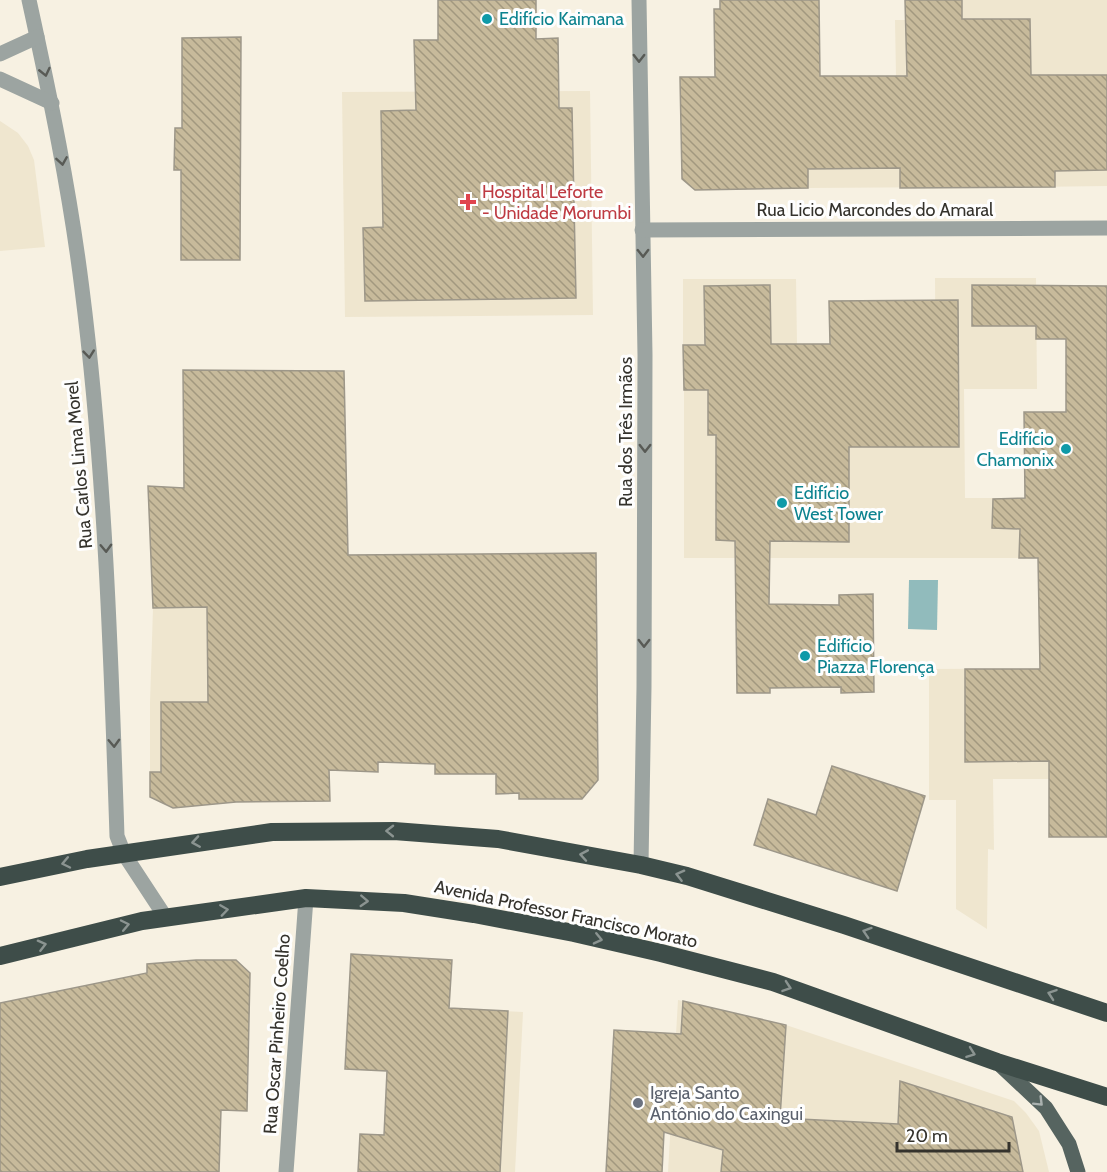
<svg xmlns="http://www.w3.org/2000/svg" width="1107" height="1172" font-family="Cabin,sans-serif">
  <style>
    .built { fill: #efe6cf }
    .water { fill: #91bbbc }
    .building { fill: url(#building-back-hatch); stroke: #9d9789; stroke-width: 1.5 }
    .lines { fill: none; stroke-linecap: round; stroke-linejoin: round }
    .minor { stroke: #9ca4a1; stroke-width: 15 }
    .major { stroke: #566460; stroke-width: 15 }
    .highway { stroke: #3e4d49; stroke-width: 18 }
    .oneway { stroke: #585a55 }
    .oneway2 { stroke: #8b9491 }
    .oneway3 { stroke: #aab1af }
    .culture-dot { fill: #0f9aa8; stroke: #fefefe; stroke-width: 2 }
    .health-dot { fill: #e0444e; stroke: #fefefe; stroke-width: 2 }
    .worship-dot { fill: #6b7280; stroke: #fefefe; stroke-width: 2 }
    .labels { text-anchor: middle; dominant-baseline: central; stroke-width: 6; stroke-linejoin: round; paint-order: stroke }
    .culture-label { font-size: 18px; fill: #0d838f; stroke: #fefefe; text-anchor: start }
    .health-label { font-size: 18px; fill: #be3a42; stroke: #fefefe; text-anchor: start }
    .street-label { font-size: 18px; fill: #34322c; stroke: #fefefe }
    .worship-label { font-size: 18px; fill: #5b616d; stroke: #fefefe; text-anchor: start }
  </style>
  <defs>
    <pattern id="building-back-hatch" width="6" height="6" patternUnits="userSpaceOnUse" patternTransform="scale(1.5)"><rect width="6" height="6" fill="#c7ba9b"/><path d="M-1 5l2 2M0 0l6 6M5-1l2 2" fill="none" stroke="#a2987f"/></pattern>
  </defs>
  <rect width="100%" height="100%" fill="#f7f1e2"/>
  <g class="built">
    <path d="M 905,0 L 1107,0 L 1107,75 L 1031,75 L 1030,19 L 962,19 L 960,187 L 808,188 L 806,76 L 896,76 L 895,20 L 906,20 Z"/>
    <path d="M 590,91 L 593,315 L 345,317 L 342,92 Z"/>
    <path d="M 0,121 L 18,133 L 28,146 L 34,160 L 45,247 L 0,251 Z"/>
    <path d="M 1107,131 L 1107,186 L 1032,187 Z"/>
    <path d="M 935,278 L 1036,278 L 1037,389 L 964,389 L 965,498 L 1107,498 L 1107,558 L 684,558 L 684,390 L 770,389 L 936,423 Z"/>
    <path d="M 683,279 L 796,279 L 797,344 L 683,345 Z"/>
    <path d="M 328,605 L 330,801 L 236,802 L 173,808 L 150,797 L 150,703 L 153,608 Z"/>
    <path d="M 1107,668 L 1049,837 L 1049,779 L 993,779 L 994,850 L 988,849 L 987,929 L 956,909 L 956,800 L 929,800 L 929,669 Z"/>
    <path d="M 678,1000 L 786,1025 L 1014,1101 L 1026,1113 L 1039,1131 L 1049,1172 L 668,1172 Z"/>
    <path d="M 449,1008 L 523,1012 L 515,1172 L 440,1172 Z"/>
  </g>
  <path class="water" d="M 909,580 L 938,580 L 937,630 L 908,629 Z"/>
  <g class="building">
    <path d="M 438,0 L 536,0 L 536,39 L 558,38 L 559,108 L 572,108 L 576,298 L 365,301 L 363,228 L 383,227 L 381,111 L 416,110 L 414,40 L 438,40 Z"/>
    <path d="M 720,0 L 819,0 L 820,76 L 907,76 L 905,0 L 962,0 L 962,19 L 1030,19 L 1031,75 L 1107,75 L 1107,170 L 1055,171 L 1055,187 L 900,188 L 900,168 L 808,169 L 808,188 L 695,190 L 682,179 L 680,77 L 715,77 L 714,9 L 720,9 Z"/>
    <path d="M 241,37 L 240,260 L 181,260 L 181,170 L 174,170 L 175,128 L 182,128 L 182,38 Z"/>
    <path d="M 770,285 L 771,344 L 830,344 L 829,301 L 958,300 L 959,447 L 849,447 L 849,542 L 770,541 L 769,604 L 839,605 L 839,595 L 873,594 L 874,692 L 841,693 L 841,687 L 770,688 L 770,693 L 737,693 L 735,541 L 716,540 L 716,435 L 708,435 L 708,390 L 684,390 L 683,345 L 705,345 L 704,286 Z"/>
    <path d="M 972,285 L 1107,286 L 1107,837 L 1049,837 L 1049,761 L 965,762 L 965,669 L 1040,669 L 1038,558 L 1019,558 L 1020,529 L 992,528 L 993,499 L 1025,498 L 1024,412 L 1066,412 L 1066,339 L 1036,339 L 1036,326 L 972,326 Z"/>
    <path d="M 183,370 L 344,371 L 348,555 L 596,553 L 598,780 L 582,799 L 519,799 L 519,793 L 496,794 L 496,774 L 435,774 L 435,764 L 378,762 L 378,772 L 329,770 L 330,801 L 236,802 L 173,808 L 150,797 L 150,772 L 161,772 L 161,702 L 208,702 L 207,607 L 153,608 L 148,486 L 184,488 Z"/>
    <path d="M 832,766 L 925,796 L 897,891 L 754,845 L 768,799 L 816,815 Z"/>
    <path d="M 351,954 L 452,960 L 449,1008 L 508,1011 L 500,1172 L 358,1172 L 360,1134 L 384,1135 L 387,1071 L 345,1069 Z"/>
    <path d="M 196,960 L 236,960 L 250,973 L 247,1111 L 221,1110 L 219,1172 L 0,1172 L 0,1003 L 147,973 L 147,964 Z"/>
    <path d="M 683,1001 L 786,1025 L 780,1118 L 898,1124 L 900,1081 L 1012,1117 L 1023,1172 L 721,1172 L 723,1150 L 664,1132 L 662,1172 L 606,1172 L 614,1030 L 681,1034 Z"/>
  </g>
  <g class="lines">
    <g class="minor">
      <path d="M 29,0 C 50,96 70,192 82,289 C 105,470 111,653 117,836 L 124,854 L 166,918"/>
      <path d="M 639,0 L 645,355 L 644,687 L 641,865"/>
      <path d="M 0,54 L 37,37"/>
      <path d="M 0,79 L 52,103"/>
      <path d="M 642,230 L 1107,228"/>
      <path d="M 286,1172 L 306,898"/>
    </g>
    <path class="major" d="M 997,1062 L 1046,1108 L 1069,1144 L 1078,1172"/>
    <g class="highway">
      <path d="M 0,877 L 87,859 L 272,832 L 394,831 L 498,839 L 641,865 L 687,876 L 844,925 L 1107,1013"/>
      <path d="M 0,956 L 142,921 L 306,898 L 404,903 L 474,914 L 574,933 L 661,953 L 773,982 L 997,1062 L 1107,1097"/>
    </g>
  </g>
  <defs><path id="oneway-chevron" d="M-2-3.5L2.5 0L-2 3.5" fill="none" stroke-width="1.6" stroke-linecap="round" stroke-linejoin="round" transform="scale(1.5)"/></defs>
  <g class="oneway">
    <use href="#oneway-chevron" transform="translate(639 58) rotate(90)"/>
    <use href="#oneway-chevron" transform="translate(45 72) rotate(77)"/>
    <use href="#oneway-chevron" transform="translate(62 161) rotate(81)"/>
    <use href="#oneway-chevron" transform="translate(643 253) rotate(89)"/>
    <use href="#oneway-chevron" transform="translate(89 354) rotate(84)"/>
    <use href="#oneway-chevron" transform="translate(645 448) rotate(90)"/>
    <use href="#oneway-chevron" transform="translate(106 548) rotate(88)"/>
    <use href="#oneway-chevron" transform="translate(644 643) rotate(90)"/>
    <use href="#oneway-chevron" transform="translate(114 743) rotate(88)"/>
  </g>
  <g class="oneway2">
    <use href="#oneway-chevron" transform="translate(390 831) rotate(-179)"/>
    <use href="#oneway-chevron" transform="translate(196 842) rotate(171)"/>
    <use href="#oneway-chevron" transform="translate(584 855) rotate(-170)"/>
    <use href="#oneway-chevron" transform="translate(66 863) rotate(168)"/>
    <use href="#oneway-chevron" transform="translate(680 875) rotate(-166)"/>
    <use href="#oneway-chevron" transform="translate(364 901) rotate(3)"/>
    <use href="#oneway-chevron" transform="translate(224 910) rotate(-8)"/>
    <use href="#oneway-chevron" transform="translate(125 925) rotate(-12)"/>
    <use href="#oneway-chevron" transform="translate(867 932) rotate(-162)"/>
    <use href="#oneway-chevron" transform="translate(598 939) rotate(13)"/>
    <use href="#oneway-chevron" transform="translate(42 945) rotate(-14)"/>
    <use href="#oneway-chevron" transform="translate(787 987) rotate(19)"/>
    <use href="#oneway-chevron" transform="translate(1052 994) rotate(-161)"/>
    <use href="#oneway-chevron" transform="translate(971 1053) rotate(20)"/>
  </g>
  <use class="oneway3" href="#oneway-chevron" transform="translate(1039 1102) rotate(45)"/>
  <g class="culture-dot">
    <circle cx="487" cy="19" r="6"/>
    <circle cx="1066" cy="449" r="6"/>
    <circle cx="782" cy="503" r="6"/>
    <circle cx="805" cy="656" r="6"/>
  </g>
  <path class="health-dot" d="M465 193h6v6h6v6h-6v6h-6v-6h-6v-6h6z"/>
  <circle class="worship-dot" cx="638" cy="1103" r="6"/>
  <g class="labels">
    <g class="culture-label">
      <text x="499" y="19">Edifício Kaimana</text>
      <text x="1054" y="439" text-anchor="end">Edifício<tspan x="1054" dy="21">Chamonix</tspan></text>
      <text x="794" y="493">Edifício<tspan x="794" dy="21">West Tower</tspan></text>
      <text x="817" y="646">Edifício<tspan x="817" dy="21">Piazza Florença</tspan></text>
    </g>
    <g class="health-label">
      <text x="482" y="192">Hospital Leforte<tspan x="482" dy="21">- Unidade Morumbi</tspan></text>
    </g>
    <g class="street-label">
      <text x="875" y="210">Rua Licio Marcondes do Amaral</text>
      <text transform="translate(626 432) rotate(-90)">Rua dos Três Irmãos</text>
      <text transform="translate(79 465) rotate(-95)">Rua Carlos Lima Morel</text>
      <text transform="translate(566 914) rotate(12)">Avenida Professor Francisco Morato</text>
      <text transform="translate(277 1034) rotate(-86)">Rua Oscar Pinheiro Coelho</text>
    </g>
    <g class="worship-label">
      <text x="650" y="1093">Igreja Santo<tspan x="650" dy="21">Antônio do Caxingui</tspan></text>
    </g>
  </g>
  <path d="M897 1142v9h112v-9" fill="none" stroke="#34322c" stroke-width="3"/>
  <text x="906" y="1142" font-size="18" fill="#34322c" stroke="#fefefe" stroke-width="4.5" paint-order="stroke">20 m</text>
</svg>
